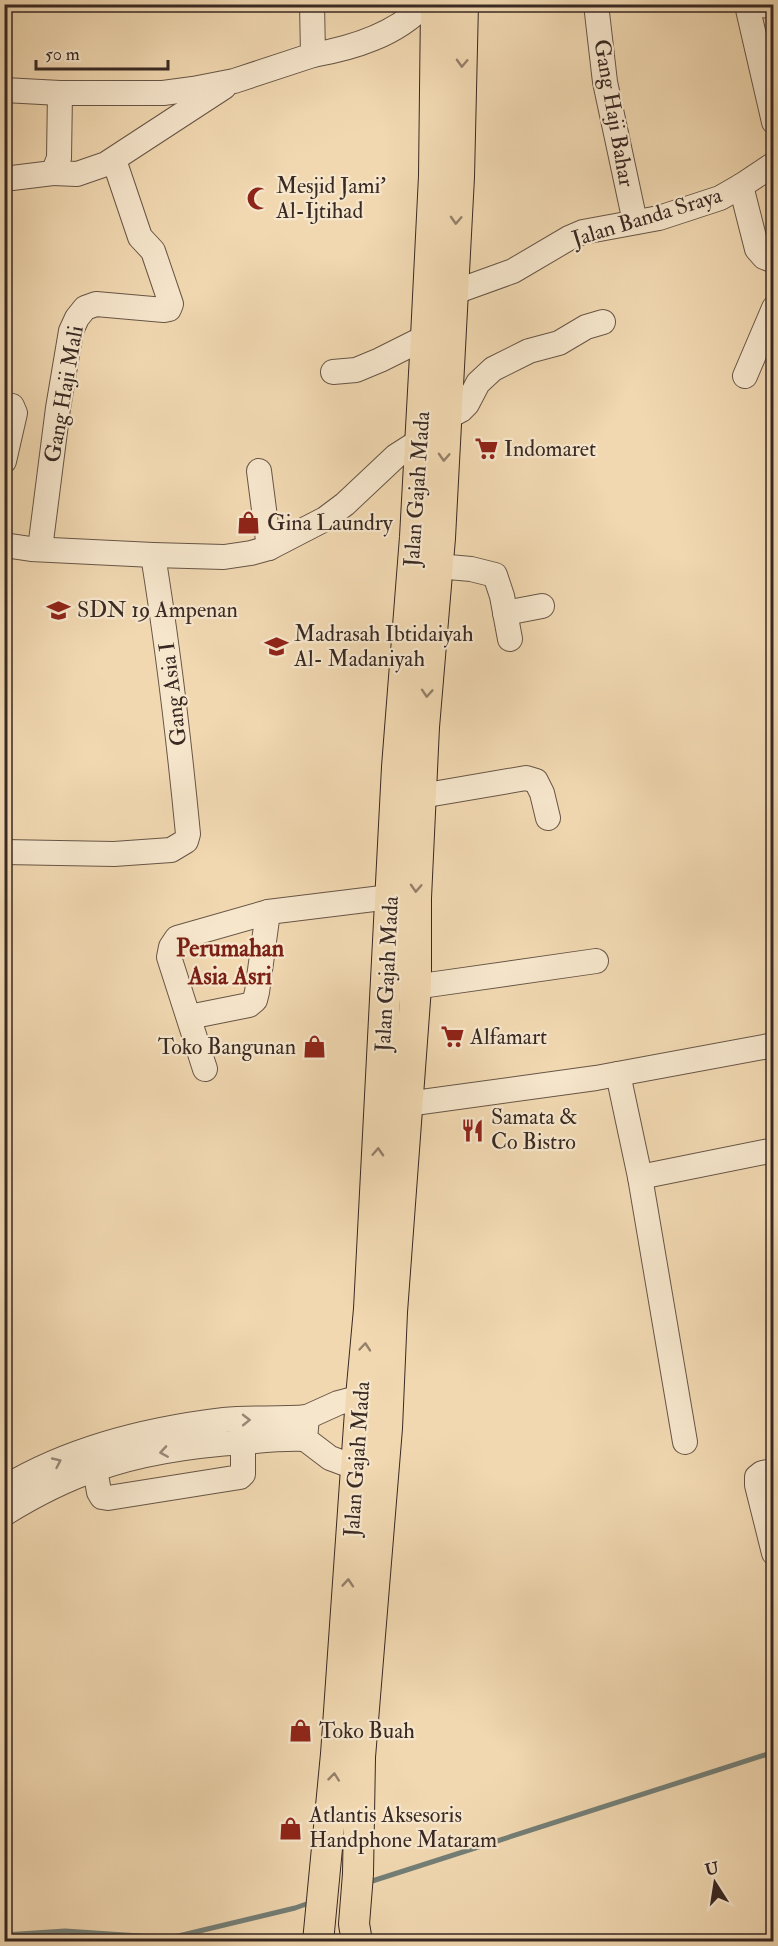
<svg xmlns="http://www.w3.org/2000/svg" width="778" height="1946" font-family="'IM FELL Double Pica',serif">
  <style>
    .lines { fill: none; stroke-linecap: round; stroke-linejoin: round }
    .stream { stroke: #747f77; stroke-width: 5 }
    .minor-casing { stroke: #675546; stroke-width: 26 }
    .major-casing { stroke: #392923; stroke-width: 32 }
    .minor { stroke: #f6e6cc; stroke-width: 24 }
    .major { stroke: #f1d8b1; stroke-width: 30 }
    .oneway { stroke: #95806a }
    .oneway2 { stroke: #988878 }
    .labels { text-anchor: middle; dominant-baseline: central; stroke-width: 4.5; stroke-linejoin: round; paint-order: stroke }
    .street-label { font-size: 22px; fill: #392923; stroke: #f6e6cc }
    .poi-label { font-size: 22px; fill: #392923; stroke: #f6e6cc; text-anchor: start }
    .neighbourhood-label { font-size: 24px; font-weight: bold; fill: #7a1f14; stroke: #f6e6cc }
  </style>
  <rect width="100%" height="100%" fill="#f1d8b1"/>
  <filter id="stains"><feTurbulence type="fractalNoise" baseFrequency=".00333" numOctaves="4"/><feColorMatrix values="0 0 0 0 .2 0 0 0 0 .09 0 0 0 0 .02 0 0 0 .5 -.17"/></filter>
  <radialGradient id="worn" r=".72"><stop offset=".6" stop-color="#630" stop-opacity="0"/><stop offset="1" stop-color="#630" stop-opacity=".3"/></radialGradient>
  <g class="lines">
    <g class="stream">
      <path d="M 366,1883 L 774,1752"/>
      <path d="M 4,1935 L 65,1931 L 170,1938 L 295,1908 L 312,1902"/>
    </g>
    <defs>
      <g id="minor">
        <path d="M 596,4 L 605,82 L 635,222"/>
        <path d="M 747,4 L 774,6"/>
        <path d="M 747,5 L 774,122"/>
        <path d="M 313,55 C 353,48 396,35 425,4"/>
        <path d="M 4,90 L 60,93 L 163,93 L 193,89 L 234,81 L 313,55 L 312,4"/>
        <path d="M 53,173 L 77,174 L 106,164 L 224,87"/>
        <path d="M 4,179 L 53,173 L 59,158 L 60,93"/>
        <path d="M 741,186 L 757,249 L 764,257 L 774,261"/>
        <path d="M 452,293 L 513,271 L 569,238 L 583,232 L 659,218 L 720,198 L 741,186 L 774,164"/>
        <path d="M 333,372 L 356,370 L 380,360 L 426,337"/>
        <path d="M 745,376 L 774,308"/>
        <path d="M 4,404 L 12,406 L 15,413 L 4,461"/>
        <path d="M 446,418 L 461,410 L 467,404 L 478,383 L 493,369 L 529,351 L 559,343 L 586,327 L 603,322"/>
        <path d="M 259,471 L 269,548"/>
        <path d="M 4,545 L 31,549 L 153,555 L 224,557 L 251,553 L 269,548 L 325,519 L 345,504 L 396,456 L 421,440"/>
        <path d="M 40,549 L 58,408 L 71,331 L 77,318 L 85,308 L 96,304 L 164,310 L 169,309 L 171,304 L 153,251 L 140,237 L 114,160"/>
        <path d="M 437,566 L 471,569 L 495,575 L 502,596 L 510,639"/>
        <path d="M 505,613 L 542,606"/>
        <path d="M 421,796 L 526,778 L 536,781 L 542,793 L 548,818"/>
        <path d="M 4,852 L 114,854 L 171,850 L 186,841 L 188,834 C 179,741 168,648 153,555"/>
        <path d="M 400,989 L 596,961"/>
        <path d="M 189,1017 L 249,1005 L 255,1000 L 257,992 L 268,912"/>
        <path d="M 205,1069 L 169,957 L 171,947 L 177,938 L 268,912 L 390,897"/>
        <path d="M 618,1074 L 640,1177 L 685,1442"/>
        <path d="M 407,1104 L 596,1078 L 774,1045"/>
        <path d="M 640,1177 L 774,1150"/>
        <path d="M 89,1457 L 95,1469 L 99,1492 L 102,1497 L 108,1498 L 240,1477 L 243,1474 L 243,1442"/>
        <path d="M 357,1468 L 330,1458 L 305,1439 L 307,1417 L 338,1403 L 361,1397"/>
        <path d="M 774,1471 L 762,1473 L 757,1477 L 757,1485 L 774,1553"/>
        <path d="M 4,1488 C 70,1448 148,1429 224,1420 C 251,1417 279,1420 307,1417"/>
        <path d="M 4,1514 C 33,1496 64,1480 96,1469 C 143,1452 196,1445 245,1442 C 265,1440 286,1438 305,1439"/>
      </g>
      <g id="major">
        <path d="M 318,1942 L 336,1754 L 361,1397 L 369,1309 L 397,767 L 415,537 L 426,337 L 434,176 L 436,4"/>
        <path d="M 357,1942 L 354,1924 L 358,1874 L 360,1757 L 387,1428 L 392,1312 L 416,987 L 416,898 L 424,727 L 440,538 L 459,177 L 463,4"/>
      </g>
    </defs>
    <use href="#minor" class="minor-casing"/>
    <use href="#major" class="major-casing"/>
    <use href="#minor" class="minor"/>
    <use href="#major" class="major"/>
  </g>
  <defs><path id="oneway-chevron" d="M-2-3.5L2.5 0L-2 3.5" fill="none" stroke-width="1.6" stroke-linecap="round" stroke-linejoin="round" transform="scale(1.5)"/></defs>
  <g class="oneway">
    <use href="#oneway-chevron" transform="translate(462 63) rotate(92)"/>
    <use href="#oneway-chevron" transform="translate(456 220) rotate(93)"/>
    <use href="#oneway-chevron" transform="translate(444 457) rotate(93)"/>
    <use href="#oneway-chevron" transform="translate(427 693) rotate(94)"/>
    <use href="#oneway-chevron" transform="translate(416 888) rotate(93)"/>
    <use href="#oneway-chevron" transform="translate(378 1152) rotate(-87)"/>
    <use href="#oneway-chevron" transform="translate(365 1347) rotate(-85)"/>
    <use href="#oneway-chevron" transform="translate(348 1583) rotate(-86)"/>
    <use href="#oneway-chevron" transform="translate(334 1777) rotate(-84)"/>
  </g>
  <g class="oneway2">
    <use href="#oneway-chevron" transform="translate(246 1420) rotate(-1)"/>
    <use href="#oneway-chevron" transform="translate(164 1452) rotate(171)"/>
    <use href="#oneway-chevron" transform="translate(57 1462) rotate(-25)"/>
  </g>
  <defs>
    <symbol id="mosque-bare" viewBox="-9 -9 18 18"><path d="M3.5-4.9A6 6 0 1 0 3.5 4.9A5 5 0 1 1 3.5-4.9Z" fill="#8f2418" stroke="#f6e6cc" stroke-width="2.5" paint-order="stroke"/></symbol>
    <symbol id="supermarket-bare" viewBox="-9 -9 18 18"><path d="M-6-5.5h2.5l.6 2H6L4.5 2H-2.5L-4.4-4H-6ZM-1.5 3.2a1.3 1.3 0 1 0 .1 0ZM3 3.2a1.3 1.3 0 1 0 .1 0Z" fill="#8f2418" stroke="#f6e6cc" stroke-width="2.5" paint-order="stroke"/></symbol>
    <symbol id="shop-bare" viewBox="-9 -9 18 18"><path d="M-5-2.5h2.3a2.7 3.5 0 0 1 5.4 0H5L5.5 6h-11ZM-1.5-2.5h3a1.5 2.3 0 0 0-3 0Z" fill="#8f2418" stroke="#f6e6cc" stroke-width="2.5" paint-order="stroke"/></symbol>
    <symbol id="school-bare" viewBox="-9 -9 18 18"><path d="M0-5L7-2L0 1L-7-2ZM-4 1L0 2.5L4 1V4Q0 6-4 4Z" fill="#8f2418" stroke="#f6e6cc" stroke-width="2.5" paint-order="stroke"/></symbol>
    <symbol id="restaurant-bare" viewBox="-9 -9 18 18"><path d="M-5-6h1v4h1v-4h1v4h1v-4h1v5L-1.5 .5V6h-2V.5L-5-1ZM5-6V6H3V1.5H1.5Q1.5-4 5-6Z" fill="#8f2418" stroke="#f6e6cc" stroke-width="2.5" paint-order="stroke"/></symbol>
  </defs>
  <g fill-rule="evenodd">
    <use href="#mosque-bare" x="242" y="182" width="33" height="33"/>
    <use href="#supermarket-bare" x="470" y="432" width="33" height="33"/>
    <use href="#shop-bare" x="232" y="506" width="33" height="33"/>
    <use href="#school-bare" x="42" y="594" width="33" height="33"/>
    <use href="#school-bare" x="260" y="630" width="33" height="33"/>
    <use href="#supermarket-bare" x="436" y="1020" width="33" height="33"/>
    <use href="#shop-bare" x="298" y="1030" width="33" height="33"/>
    <use href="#restaurant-bare" x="456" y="1114" width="33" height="33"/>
    <use href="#shop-bare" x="284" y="1714" width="33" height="33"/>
    <use href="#shop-bare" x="274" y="1812" width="33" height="33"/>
  </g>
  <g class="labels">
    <g class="street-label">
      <text transform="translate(614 113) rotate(80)">Gang Haji Bahar</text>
      <text transform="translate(647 217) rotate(-17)">Jalan Banda Sraya</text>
      <text transform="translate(64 394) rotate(-80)">Gang Haji Mali</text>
      <text transform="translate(417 489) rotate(-86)">Jalan Gajah Mada</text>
      <text transform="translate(173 694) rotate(-97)">Gang Asia I</text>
      <text transform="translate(387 974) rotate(-87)">Jalan Gajah Mada</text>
      <text transform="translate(357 1459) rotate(-86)">Jalan Gajah Mada</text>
    </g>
    <g class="poi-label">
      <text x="276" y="186">Mesjid Jami'<tspan x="276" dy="25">Al-Ijtihad</tspan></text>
      <text x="504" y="449">Indomaret</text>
      <text x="267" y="523">Gina Laundry</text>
      <text x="77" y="610">SDN 19 Ampenan</text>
      <text x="294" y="634">Madrasah Ibtidaiyah<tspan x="294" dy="25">Al- Madaniyah</tspan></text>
      <text x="470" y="1037">Alfamart</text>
      <text x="296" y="1047" text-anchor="end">Toko Bangunan</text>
      <text x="491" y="1117">Samata &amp;<tspan x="491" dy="25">Co Bistro</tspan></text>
      <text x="319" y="1731">Toko Buah</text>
      <text x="309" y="1815">Atlantis Aksesoris<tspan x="309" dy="25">Handphone Mataram</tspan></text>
    </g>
    <g class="neighbourhood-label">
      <text x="230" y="948">Perumahan<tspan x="230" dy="28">Asia Asri</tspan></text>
    </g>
  </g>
  <rect width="778" height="1946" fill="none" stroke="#f1d8b1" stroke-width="24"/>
  <rect x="6" y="6" width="766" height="1934" fill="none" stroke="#392923" stroke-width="3"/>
  <rect x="12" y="12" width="754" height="1922" fill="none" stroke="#392923" stroke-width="1.5"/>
  <g transform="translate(715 1883) rotate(348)" stroke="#f6e6cc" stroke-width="4.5" paint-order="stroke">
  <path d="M0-4.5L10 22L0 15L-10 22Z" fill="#392923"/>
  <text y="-9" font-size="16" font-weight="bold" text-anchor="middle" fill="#392923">U</text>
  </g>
  <path d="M36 60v9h132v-9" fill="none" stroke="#392923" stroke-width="3"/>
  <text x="45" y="60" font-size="18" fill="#392923" stroke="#f6e6cc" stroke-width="4.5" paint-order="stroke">50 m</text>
  <rect width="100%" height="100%" filter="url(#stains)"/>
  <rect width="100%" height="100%" fill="url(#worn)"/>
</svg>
